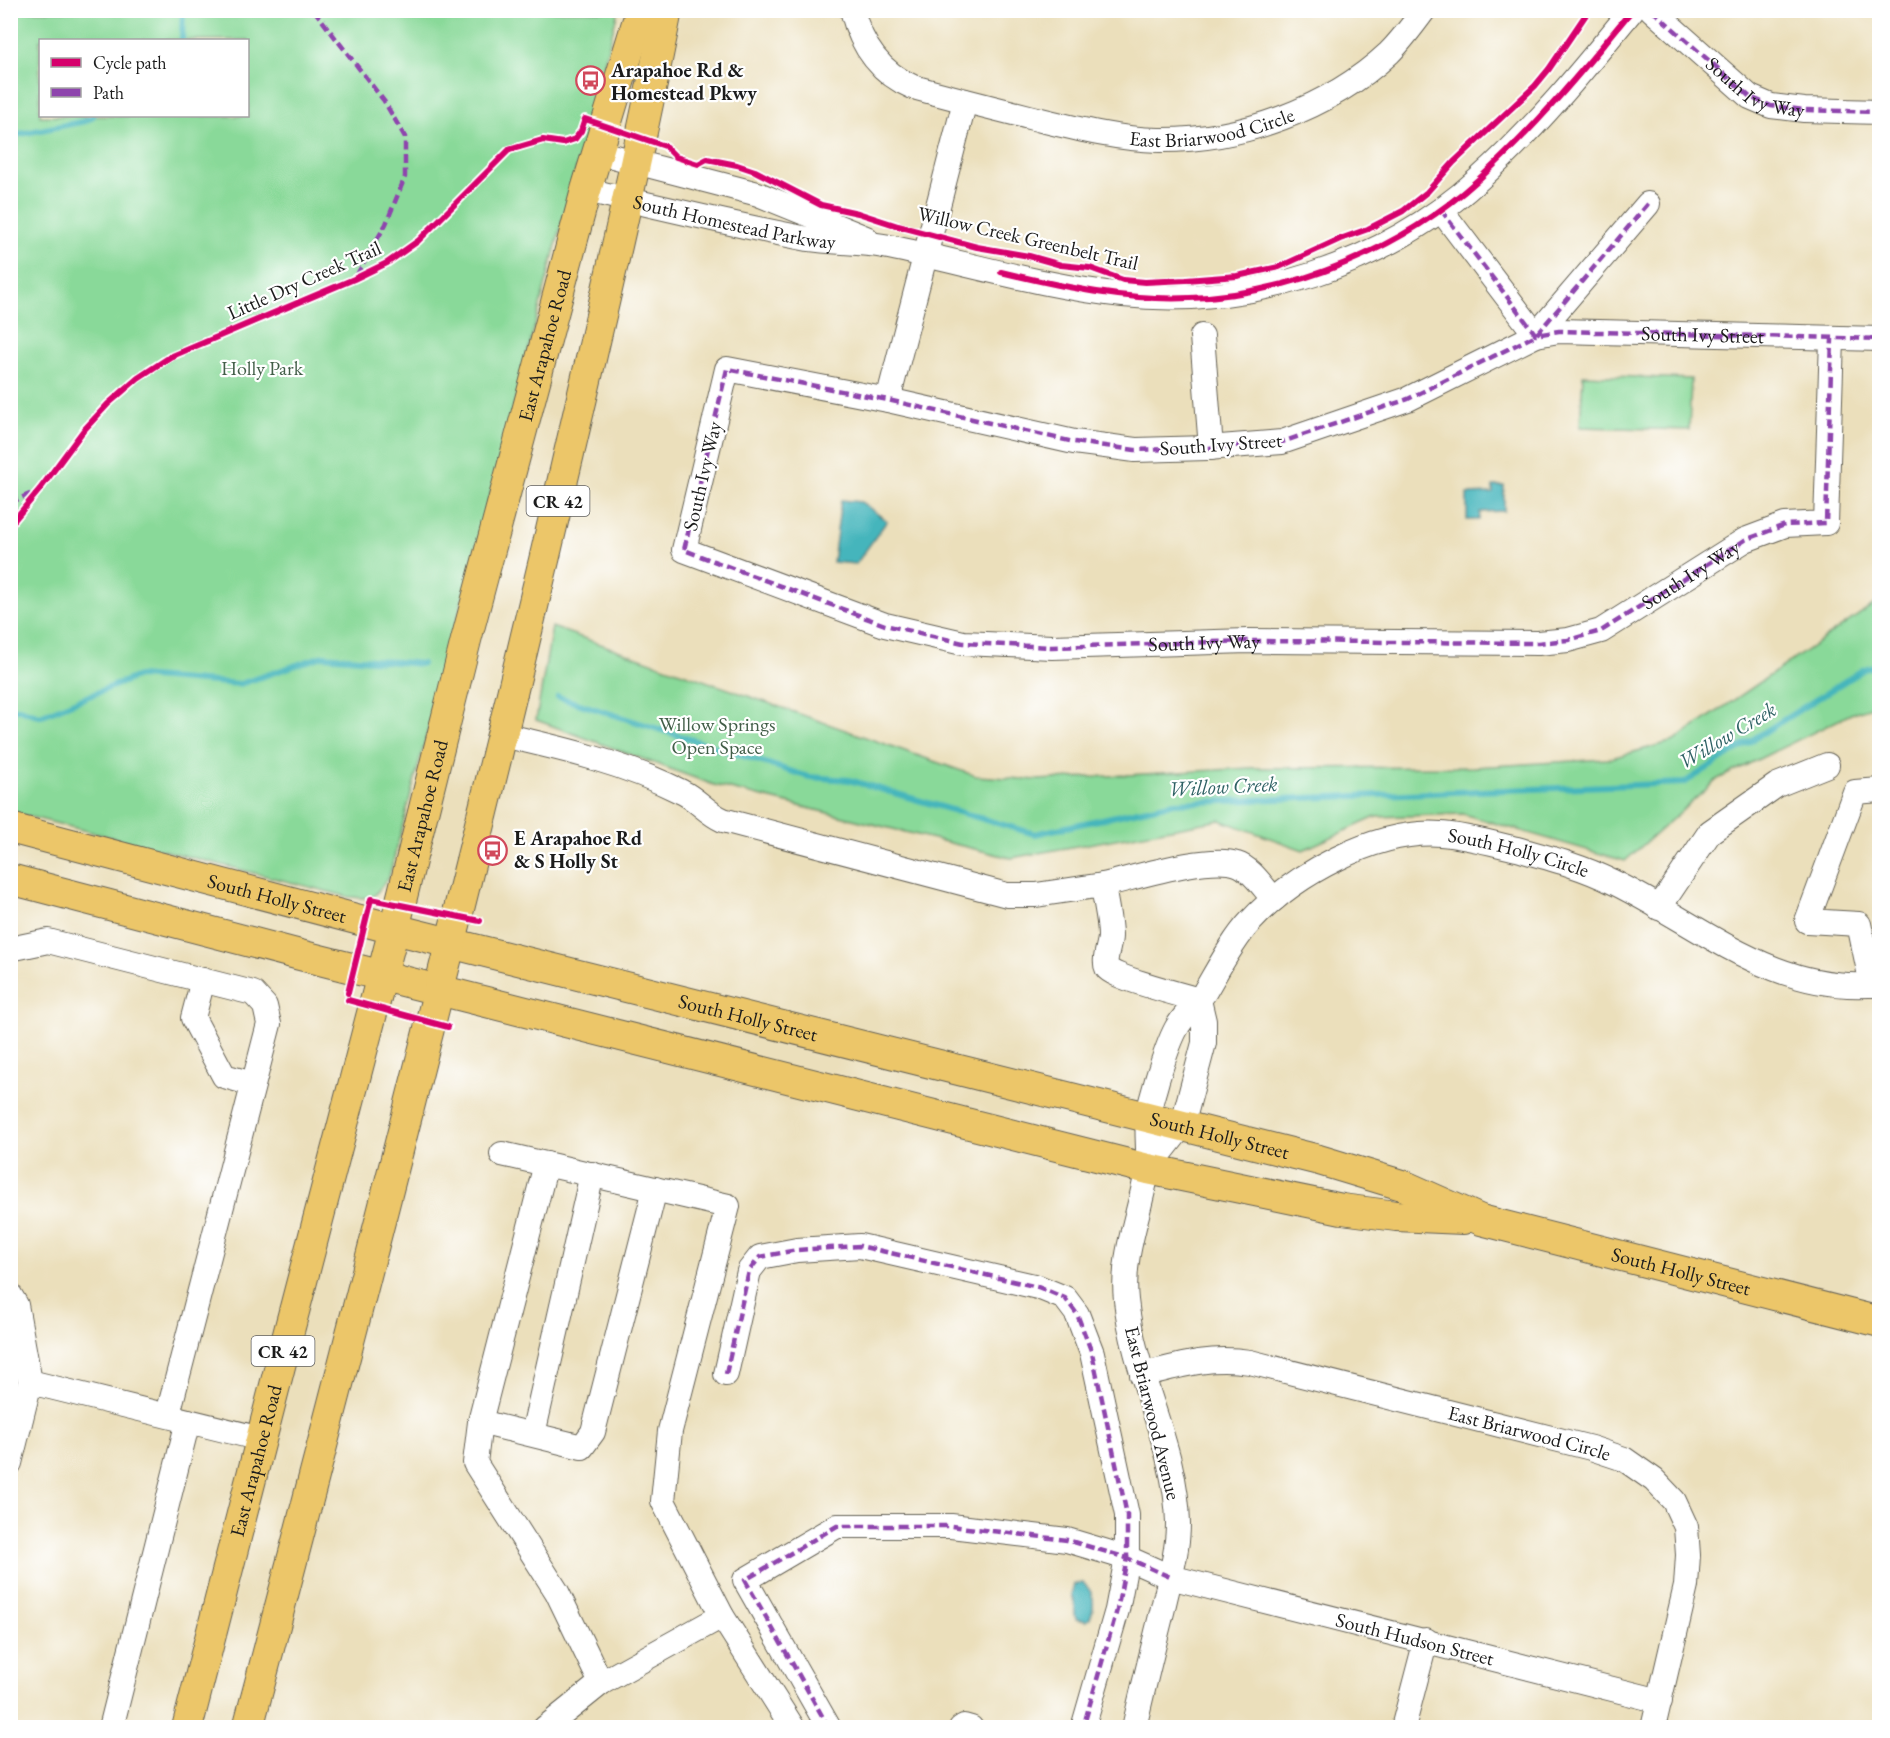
<svg xmlns="http://www.w3.org/2000/svg" width="1890" height="1738" font-family="'EB Garamond',serif">
  <style>
    .green { fill: #89d999; stroke: #527a5a; stroke-width: 1.5; fill-rule: evenodd }
    .water { fill: #45b5bc; stroke: #30686c; stroke-width: 1.5 }
    .lines { fill: none; stroke-linecap: round; stroke-linejoin: round }
    .stream { stroke: #45b5bc; stroke-width: 6 }
    .minor-casing { stroke: #646054; stroke-width: 26 }
    .major-casing { stroke: #646054; stroke-width: 32 }
    .minor { stroke: #fff; stroke-width: 24 }
    .major { stroke: #ecc669; stroke-width: 30 }
    .quiet { stroke: #8e44ad; stroke-width: 4.5; stroke-dasharray: 9 4.5; stroke-linecap: butt }
    .cycleway-casing { stroke: #fff; stroke-width: 10 }
    .cycleway { stroke: #d6006c; stroke-width: 6 }
    .labels { text-anchor: middle; dominant-baseline: central; stroke-width: 4.5; stroke-linejoin: round; paint-order: stroke }
    .shield { fill: #fff; stroke: #606060; stroke-width: 1.5 }
    .shield-label { font-size: 18px; font-weight: bold; fill: #1c1c1c }
    .poi-label { font-size: 20px; font-weight: bold; fill: #1c1c1c; stroke: #fff; text-anchor: start }
    .street-label { font-size: 20px; fill: #1c1c1c; stroke: #fff }
    .park-label { font-size: 20px; fill: #425e48; stroke: #fff }
    .water-label { font-size: 21px; font-style: italic; fill: #2e6164; stroke: #fff }
  </style>
  <rect width="100%" height="100%" fill="#fff"/>
  <filter id="ink" filterUnits="userSpaceOnUse"><feTurbulence type="fractalNoise" baseFrequency=".0167" numOctaves="2"/><feDisplacementMap in="SourceGraphic" scale="12" xChannelSelector="R" yChannelSelector="G"/><feConvolveMatrix kernelMatrix="1 2 1 2 8 2 1 2 1" color-interpolation-filters="sRGB"/></filter>
  <filter id="wash" filterUnits="userSpaceOnUse"><feTurbulence type="fractalNoise" baseFrequency=".008" numOctaves="4" result="noise"/><feDisplacementMap in="SourceGraphic" scale="24" xChannelSelector="R" yChannelSelector="G"/><feGaussianBlur stdDeviation="1.35" result="paint"/><feColorMatrix in="noise" values="0 0 0 0 0 0 0 0 0 0 0 0 0 0 0 0 0 1.4 0 .05"/><feComposite in="paint" operator="in"/></filter>
  <g filter="url(#wash)">
    <rect width="100%" height="100%" fill="#ebdfbb"/>
    <g class="green">
      <path d="M 10,11 L 618,11 L 389,877 L 374,896 L 364,898 L 349,897 L 11,812 ZM 40,40 L 248,40 L 248,116 L 40,116 Z"/>
      <path d="M 1583,375 L 1691,379 L 1689,430 L 1580,427 Z"/>
      <path d="M 1879,601 L 1879,705 L 1855,712 L 1718,779 L 1625,861 L 1463,814 L 1376,817 L 1303,850 L 1220,820 L 1011,858 L 714,785 L 536,720 L 552,627 L 976,776 L 1038,780 L 1251,768 L 1474,767 L 1608,759 L 1674,741 Z"/>
    </g>
    <g class="water">
      <path d="M 1493,486 L 1504,486 L 1504,511 L 1480,512 L 1479,520 L 1467,520 L 1467,494 L 1493,493 Z"/>
      <path d="M 841,500 L 861,502 L 887,521 L 856,564 L 833,562 Z"/>
      <path d="M 1083,1583 C 1094,1591 1096,1605 1090,1618 L 1087,1621 L 1076,1619 C 1072,1610 1079,1606 1071,1595 L 1074,1584 Z"/>
    </g>
    <g class="lines">
      <g class="stream">
        <path d="M 182,40 L 183,10"/>
        <path d="M 10,136 L 86,121 L 93,116"/>
        <path d="M 558,697 L 809,777 L 849,780 L 1035,834 L 1174,803 L 1684,783 L 1864,669 L 1880,664"/>
        <path d="M 10,709 L 19,709 L 40,716 L 138,676 L 240,684 L 323,656 L 422,664"/>
      </g>
    </g>
  </g>
  <g filter="url(#ink)">
    <g class="lines">
      <defs>
        <g id="minor">
          <path id="s1" d="M 852,10 C 861,45 880,73 913,87 C 953,98 993,108 1033,118 C 1074,128 1116,139 1159,140 C 1240,141 1329,109 1389,53 C 1402,40 1413,25 1424,10"/>
          <path d="M 1652,10 L 1750,97 L 1771,106 L 1804,110 L 1880,112"/>
          <path d="M 597,152 L 758,194 L 866,238"/>
          <path id="s2" d="M 586,190 C 660,207 733,225 808,239 C 835,243 863,241 889,247 C 967,263 1044,287 1123,295 C 1251,308 1383,266 1479,179 C 1535,129 1584,69 1632,10"/>
          <path id="s3" d="M 1648,204 L 1536,335 L 1408,399 L 1282,442 L 1208,448 L 1135,450 L 1113,447 L 1074,442 L 888,400 L 727,369 L 684,550 L 885,625 L 963,643 L 1052,647 L 1248,641 L 1538,643 L 1568,640 L 1601,631 L 1745,540 L 1785,525 L 1826,523 L 1832,339"/>
          <path d="M 1441,210 L 1536,335 L 1559,331 L 1880,339"/>
          <path d="M 1202,336 L 1211,448"/>
          <path d="M 888,400 L 965,101"/>
          <path d="M 502,735 C 564,749 624,763 682,792 C 697,799 707,813 723,820 L 1007,895 L 1036,895 L 1103,885 C 1105,902 1110,919 1110,936 C 1110,945 1103,960 1107,968 C 1112,977 1185,996 1199,1000"/>
          <path d="M 1103,885 C 1134,878 1208,854 1237,864 C 1251,868 1264,889 1274,899"/>
          <path d="M 1659,908 L 1710,832 L 1777,785 L 1827,765"/>
          <path d="M 10,949 L 48,941 L 253,993 L 265,1006 L 269,1024 L 168,1414"/>
          <path d="M 203,980 L 193,1018 L 224,1076 L 253,1084"/>
          <path d="M 1872,985 L 1859,924 L 1807,921 L 1855,792 L 1880,790"/>
          <path d="M 502,1154 L 728,1206 L 670,1431 L 663,1501 L 722,1616 L 793,1728"/>
          <path d="M 546,1164 L 480,1422 L 475,1463 L 557,1592 L 601,1683"/>
          <path d="M 1148,1169 L 1182,1126 L 1204,1043 L 1204,1021 L 1199,1000"/>
          <path d="M 10,1295 L 16,1305 L 30,1382 L 10,1463"/>
          <path d="M 726,1374 L 749,1271 L 760,1257 L 797,1250 L 860,1246 L 1038,1287 L 1065,1298 L 1077,1314 L 1092,1353 L 1127,1515 L 1127,1558 L 1117,1610 L 1083,1728"/>
          <path id="s4" d="M 1142,1375 C 1182,1365 1208,1356 1250,1362 L 1591,1448 L 1624,1459 L 1654,1480 L 1674,1501 L 1686,1527 L 1688,1555 L 1686,1586 L 1653,1728"/>
          <path d="M 30,1382 L 261,1439"/>
          <path d="M 480,1422 L 582,1447 L 593,1432 L 655,1189"/>
          <path d="M 533,1434 L 592,1174"/>
          <path d="M 111,1728 L 188,1421"/>
          <path d="M 545,1728 L 601,1683 L 722,1616"/>
          <path id="s5" d="M 829,1728 L 745,1580 L 837,1526 L 951,1526 L 1067,1540 L 1127,1558 L 1170,1577 L 1660,1701"/>
          <path d="M 961,1728 L 964,1726 L 971,1728"/>
          <path id="s6" d="M 1134,1728 C 1143,1688 1153,1648 1163,1608 C 1169,1581 1178,1552 1178,1524 C 1177,1447 1134,1377 1126,1300 C 1121,1256 1140,1213 1147,1171 C 1150,1154 1146,1135 1148,1117 C 1149,1105 1154,1092 1157,1080 C 1162,1064 1168,1044 1176,1029 C 1183,1016 1195,1005 1204,993 C 1217,971 1233,940 1250,922 C 1293,875 1376,829 1441,834 C 1467,836 1491,843 1517,849 C 1549,858 1581,866 1611,881 C 1699,923 1775,996 1880,984"/>
          <path d="M 1403,1728 L 1426,1640"/>
        </g>
        <g id="major">
          <path id="s7" d="M 10,828 L 394,929 L 1319,1160 L 1405,1186 L 1481,1220 L 1880,1322"/>
          <path d="M 10,879 L 300,955 L 1148,1169 L 1342,1209 L 1396,1216 L 1463,1219"/>
          <path id="s8" d="M 187,1728 L 290,1327 L 394,929 L 466,640 L 586,190 L 641,10"/>
          <path d="M 248,1728 C 351,1338 452,948 545,556 C 587,375 631,194 667,10"/>
        </g>
      </defs>
      <use href="#minor" class="minor-casing"/>
      <use href="#major" class="major-casing"/>
      <use href="#minor" class="minor"/>
      <use href="#major" class="major"/>
      <g class="quiet">
        <path d="M 314,10 L 384,101 L 405,137 L 405,177 L 386,224 L 355,278"/>
        <path id="s9" d="M 1652,10 L 1750,97 L 1771,106 L 1804,110 L 1880,112"/>
        <path d="M 1648,204 L 1536,335 L 1408,399 L 1282,442 L 1208,448 L 1135,450 L 1113,447 L 1074,442 L 888,400 L 727,369 L 684,550 L 885,625 L 963,643 L 1052,647 L 1248,641 L 1538,643 L 1568,640 L 1601,631 L 1745,540 L 1785,525 L 1826,523 L 1832,339"/>
        <path id="s10" d="M 1441,210 L 1536,335 L 1559,331 L 1880,339"/>
        <path d="M 10,503 L 32,493"/>
        <path d="M 726,1374 L 749,1271 L 760,1257 L 797,1250 L 860,1246 L 1038,1287 L 1065,1298 L 1077,1314 L 1092,1353 L 1127,1515 L 1127,1558 L 1117,1610 L 1083,1728"/>
        <path d="M 829,1728 L 745,1580 L 837,1526 L 951,1526 L 1067,1540 L 1127,1558 L 1170,1577"/>
        <path d="M 961,1728 L 964,1726 L 971,1728"/>
      </g>
      <defs>
        <g id="cycleway">
          <path d="M 1001,272 C 1063,287 1127,301 1190,298 C 1294,294 1402,249 1479,179 C 1535,128 1584,69 1632,10"/>
          <path d="M 10,525 L 40,489 L 83,431 L 108,404 L 138,378 L 170,357 L 354,279 L 387,263 L 418,241 L 509,150 L 543,140 L 563,143 L 575,139 L 581,131 L 585,119 L 665,146 L 676,157 L 698,164 L 707,159 L 737,165 L 755,171 L 821,205 L 858,213 L 898,226 L 977,247 L 1029,256 L 1061,265 L 1090,268 L 1123,280 L 1145,282 L 1186,280 L 1237,276 L 1279,267 L 1340,239 L 1368,229 L 1403,211 L 1427,192 L 1454,162 L 1535,86 L 1549,69 L 1589,10"/>
          <path d="M 348,993 L 371,899 L 480,921"/>
          <path d="M 348,1000 L 448,1027"/>
        </g>
      </defs>
      <use href="#cycleway" class="cycleway-casing"/>
      <use href="#cycleway" class="cycleway"/>
    </g>
  </g>
  <defs>
    <symbol id="bus-ring" viewBox="-11 -11 22 22"><circle r="9.5" fill="#fff" stroke="#d1495b" stroke-width="1.5"/><path d="M-5-6H5V4H4V6H2V4H-2V6H-4V4H-5ZM-3.5-4V0h7V-4ZM-3.5 1.2v1.5H-2V1.2ZM2 1.2v1.5H3.5V1.2Z" fill="#d1495b"/></symbol>
  </defs>
  <g fill-rule="evenodd">
    <use href="#bus-ring" x="574" y="64" width="33" height="33"/>
    <use href="#bus-ring" x="476" y="834" width="33" height="33"/>
  </g>
  <g class="labels">
    <g class="shield">
      <rect x="526.5" y="486" width="63" height="30" rx="4.5"/>
      <rect x="251.5" y="1336" width="63" height="30" rx="4.5"/>
    </g>
    <g class="shield-label">
      <text x="558" y="501">CR 42</text>
      <text x="283" y="1351">CR 42</text>
    </g>
    <g class="poi-label">
      <text x="611" y="70">Arapahoe Rd &amp;<tspan x="611" dy="23">Homestead Pkwy</tspan></text>
      <text x="514" y="838">E Arapahoe Rd<tspan x="514" dy="23">&amp; S Holly St</tspan></text>
    </g>
    <g class="street-label">
      <text stroke="none"><textPath href="#s9" startOffset="132">South Ivy Way</textPath></text>
      <text stroke="none"><textPath href="#s1" startOffset="408">East Briarwood Circle</textPath></text>
      <text stroke="none"><textPath href="#s2" startOffset="152">South Homestead Parkway</textPath></text>
      <text transform="translate(1028 238) rotate(13)">Willow Creek Greenbelt Trail</text>
      <text transform="translate(304 280) rotate(-24)">Little Dry Creek Trail</text>
      <text stroke="none"><textPath href="#s10" startOffset="324">South Ivy Street</textPath></text>
      <text stroke="none"><textPath href="#s8" startOffset="1428">East Arapahoe Road</textPath></text>
      <text transform="translate(1221 444) rotate(-4)">South Ivy Street</text>
      <text transform="translate(702 476) rotate(-77)">South Ivy Way</text>
      <text stroke="none"><textPath href="#s3" startOffset="2238">South Ivy Way</textPath></text>
      <text stroke="none"><textPath href="#s3" startOffset="1734">South Ivy Way</textPath></text>
      <text stroke="none"><textPath href="#s8" startOffset="942">East Arapahoe Road</textPath></text>
      <text stroke="none"><textPath href="#s6" startOffset="1144">South Holly Circle</textPath></text>
      <text stroke="none"><textPath href="#s7" startOffset="276">South Holly Street</textPath></text>
      <text stroke="none"><textPath href="#s7" startOffset="762">South Holly Street</textPath></text>
      <text stroke="none"><textPath href="#s7" startOffset="1248">South Holly Street</textPath></text>
      <text stroke="none"><textPath href="#s7" startOffset="1730">South Holly Street</textPath></text>
      <text transform="translate(1153 1413) rotate(76)">East Briarwood Avenue</text>
      <text stroke="none"><textPath href="#s4" startOffset="398">East Briarwood Circle</textPath></text>
      <text stroke="none"><textPath href="#s8" startOffset="276">East Arapahoe Road</textPath></text>
      <text stroke="none"><textPath href="#s5" startOffset="870">South Hudson Street</textPath></text>
    </g>
    <g class="park-label">
      <text x="262" y="368">Holly Park</text>
      <text x="717" y="724">Willow Springs<tspan x="717" dy="23">Open Space</tspan></text>
    </g>
    <g class="water-label">
      <text transform="translate(1727 735) rotate(-31)">Willow Creek</text>
      <text transform="translate(1223 786) rotate(-3)">Willow Creek</text>
    </g>
  </g>
  <rect width="1890" height="1738" fill="none" stroke="#fff" stroke-width="36"/>
  <rect x="39" y="39" width="210" height="78" fill="#ffffff" stroke="#a4a4a4" stroke-width="1.5"/>
  <rect x="51" y="58" width="30" height="9" fill="#d6006c" stroke="#a4a4a4" stroke-width="1.5"/>
  <text x="93" y="69" font-size="18" fill="#1c1c1c">Cycle path</text>
  <rect x="51" y="88" width="30" height="9" fill="#8e44ad" stroke="#a4a4a4" stroke-width="1.5"/>
  <text x="93" y="99" font-size="18" fill="#1c1c1c">Path</text>
</svg>
